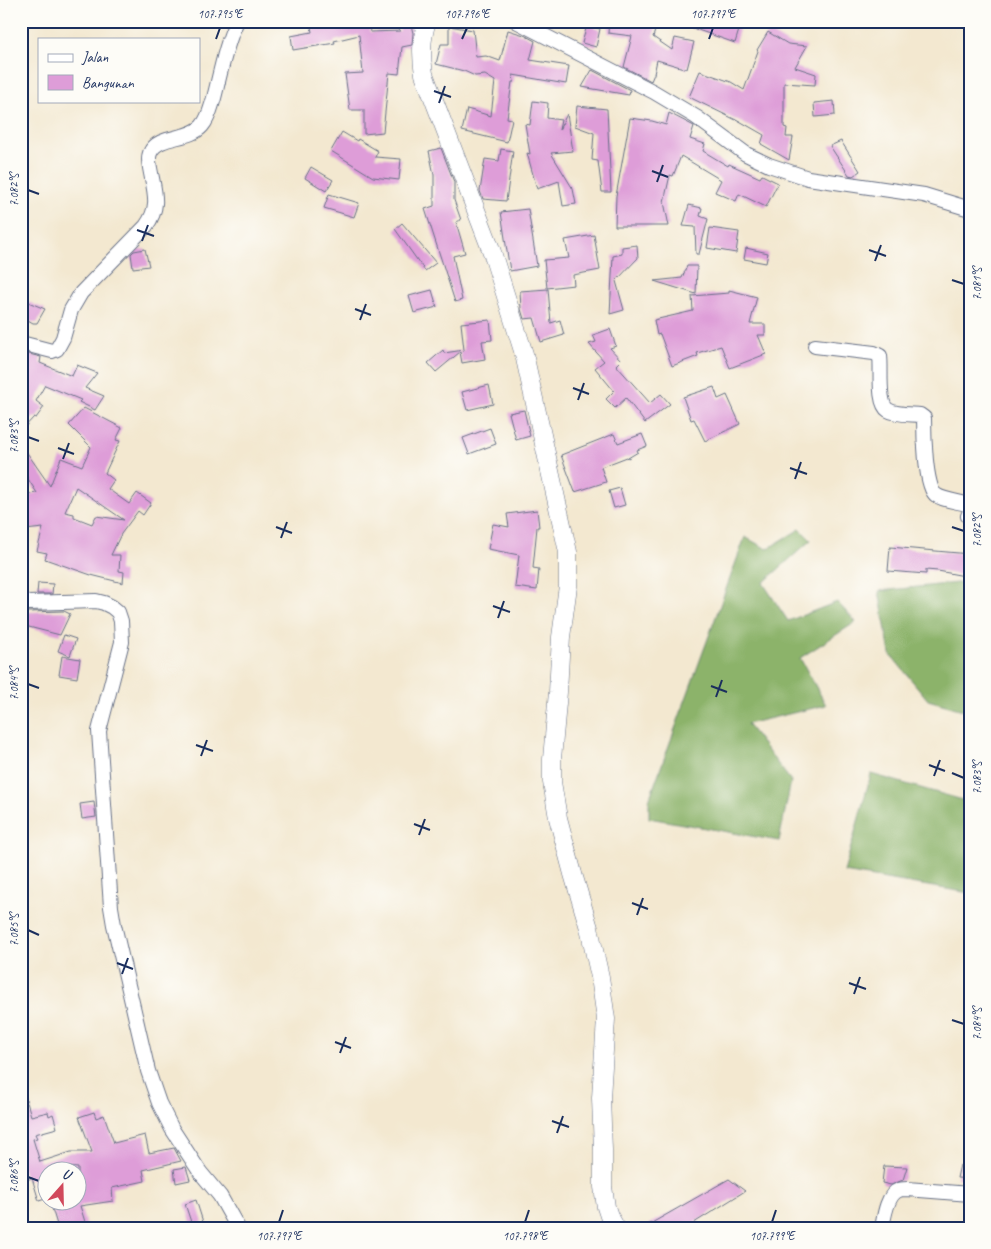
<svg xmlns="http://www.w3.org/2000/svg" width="991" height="1249" font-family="Caveat,sans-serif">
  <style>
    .forest { fill: #8cb36a; stroke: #547164 }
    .building { fill: #de9dd8; fill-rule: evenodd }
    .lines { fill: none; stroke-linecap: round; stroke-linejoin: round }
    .minor-casing { stroke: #677086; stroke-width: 16 }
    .tertiary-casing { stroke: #677086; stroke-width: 19 }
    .minor { stroke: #fff; stroke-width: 14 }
    .tertiary { stroke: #fff; stroke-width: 18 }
    .ticks { fill: none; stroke: #1b2f5e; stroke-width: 2 }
    .neatline { fill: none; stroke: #1b2f5e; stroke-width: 2 }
    .ticks-label { font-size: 12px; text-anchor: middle; fill: #1b2f5e }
  </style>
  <rect width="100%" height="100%" fill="#fdfcf7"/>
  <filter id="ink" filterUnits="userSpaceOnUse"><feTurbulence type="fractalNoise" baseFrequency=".02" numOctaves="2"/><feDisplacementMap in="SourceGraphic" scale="10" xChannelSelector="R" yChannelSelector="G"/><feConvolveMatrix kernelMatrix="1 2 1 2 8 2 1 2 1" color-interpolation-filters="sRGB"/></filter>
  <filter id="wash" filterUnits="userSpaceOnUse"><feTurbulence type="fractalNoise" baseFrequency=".0096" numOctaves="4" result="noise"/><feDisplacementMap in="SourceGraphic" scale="20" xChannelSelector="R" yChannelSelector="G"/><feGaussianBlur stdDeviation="1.12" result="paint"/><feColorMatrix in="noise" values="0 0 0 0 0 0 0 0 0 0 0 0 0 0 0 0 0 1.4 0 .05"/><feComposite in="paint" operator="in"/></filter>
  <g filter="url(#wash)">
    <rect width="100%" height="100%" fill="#f3e8d0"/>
    <g class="forest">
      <path d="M 800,529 L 811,540 L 763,583 L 788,621 L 837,602 L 856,622 L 800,658 L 826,705 L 747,724 L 791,781 L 779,841 L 649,818 L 649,800 L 745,537 L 767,549 Z"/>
      <path d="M 957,583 L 970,585 L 970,712 L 928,700 L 890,654 L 879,591 Z"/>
      <path d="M 871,774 L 970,802 L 970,893 L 844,872 Z"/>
    </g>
    <g id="blocks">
      <g class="building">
        <path d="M 310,21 L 368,21 L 370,32 L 400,31 L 397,21 L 410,21 L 413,33 L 412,45 L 402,47 L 399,74 L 389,73 L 383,132 L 364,134 L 364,110 L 350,110 L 345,74 L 363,73 L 359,35 L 334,41 L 335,43 L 293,50 L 291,36 L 312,32 Z"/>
        <path d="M 609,21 L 658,21 L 653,37 L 672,50 L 675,38 L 694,42 L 687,69 L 657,60 L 654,74 L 651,81 L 624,67 L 632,36 L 608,33 Z"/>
        <path d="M 679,21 L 715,21 L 739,30 L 735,43 L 678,23 Z"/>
        <path d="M 587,25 L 600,29 L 596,47 L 582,43 Z"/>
        <path d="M 449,26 L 473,30 L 476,57 L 486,56 L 500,61 L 508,30 L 524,35 L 535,41 L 530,60 L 569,66 L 566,84 L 513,75 L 514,82 L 512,82 L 507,118 L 512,119 L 507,142 L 462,131 L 467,109 L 491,116 L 495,81 L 485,75 L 475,76 L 464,71 L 436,64 L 441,44 L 449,44 Z"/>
        <path d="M 768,32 L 788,44 L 807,46 L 795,67 L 816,74 L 815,85 L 784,83 L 784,127 L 787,128 L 786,137 L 793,137 L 789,160 L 761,144 L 764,135 L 736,119 L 736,120 L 689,97 L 700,71 L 731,82 L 744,90 L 758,51 L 757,50 Z"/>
        <path d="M 592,70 L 630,90 L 629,95 L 582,87 Z"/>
        <path d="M 533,101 L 548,103 L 547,118 L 561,120 L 559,130 L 567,114 L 573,151 L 551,153 L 573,189 L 576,204 L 563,206 L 559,181 L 537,189 L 527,153 L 530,154 L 525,124 L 530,125 Z"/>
        <path d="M 834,101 L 835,115 L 815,117 L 814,103 Z"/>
        <path d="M 577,106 L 607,109 L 611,192 L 602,192 L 598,161 L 592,160 L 594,133 L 575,126 Z"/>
        <path d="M 669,113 L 694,126 L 690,139 L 705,144 L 703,151 L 728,166 L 729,164 L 760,178 L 762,175 L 778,183 L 766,207 L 739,194 L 736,201 L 715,192 L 721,180 L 681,156 L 673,176 L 670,175 L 664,202 L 669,226 L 615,226 L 616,196 L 630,118 L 652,121 L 666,125 Z"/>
        <path d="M 342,132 L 357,141 L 358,139 L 378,151 L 375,157 L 401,159 L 399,180 L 373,177 L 331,151 Z"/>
        <path d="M 841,141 L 860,171 L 853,176 L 849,175 L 830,146 Z"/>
        <path d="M 441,148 L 454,182 L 454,200 L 461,220 L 456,222 L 465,253 L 453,256 L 462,300 L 455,302 L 425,209 L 434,206 L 434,175 L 429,151 Z"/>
        <path d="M 501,149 L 513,151 L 506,201 L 483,199 L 480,191 L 485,159 L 499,161 Z"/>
        <path d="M 311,167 L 333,180 L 326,191 L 305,178 Z"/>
        <path d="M 329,194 L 359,203 L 354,217 L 324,208 Z"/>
        <path d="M 689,205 L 702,208 L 700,216 L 708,219 L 699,254 L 696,254 L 695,227 L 683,226 Z"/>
        <path d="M 528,209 L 537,266 L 510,271 L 501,212 Z"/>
        <path d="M 402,223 L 436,263 L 425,271 L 395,229 Z"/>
        <path d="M 710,228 L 739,232 L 736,253 L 707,248 Z"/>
        <path d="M 594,235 L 600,270 L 573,275 L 574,285 L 547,288 L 544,260 L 569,258 L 565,240 Z"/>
        <path d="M 637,245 L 638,258 L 616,281 L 624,310 L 610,314 L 613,256 L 622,254 L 622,247 Z"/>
        <path d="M 746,248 L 768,253 L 766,263 L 744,259 Z"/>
        <path d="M 145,249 L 149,266 L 133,268 L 131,254 L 134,251 Z"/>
        <path d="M 687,266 L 697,266 L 696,294 L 654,281 L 682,278 Z"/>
        <path d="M 548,289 L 551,323 L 560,320 L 564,335 L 541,342 L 534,318 L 524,319 L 521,309 L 520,291 Z"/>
        <path d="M 432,290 L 437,307 L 414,313 L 409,296 Z"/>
        <path d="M 729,290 L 757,297 L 750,324 L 765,324 L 765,335 L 758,335 L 766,354 L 730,368 L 721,346 L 697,353 L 698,356 L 672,366 L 660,334 L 657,335 L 654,320 L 693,311 L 692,296 L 729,293 Z"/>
        <path d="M 21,299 L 45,309 L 37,323 L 33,323 L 21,316 Z"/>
        <path d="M 490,320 L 492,340 L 482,341 L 485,359 L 462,363 L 460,352 L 436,372 L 428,363 L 443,350 L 444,353 L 464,350 L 461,323 Z"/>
        <path d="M 610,329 L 616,346 L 610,348 L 621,360 L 616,365 L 650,403 L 661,394 L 670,404 L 645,423 L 626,398 L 615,408 L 606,399 L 614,391 L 595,368 L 604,361 L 589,344 L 596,342 L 593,335 Z"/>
        <path d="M 21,352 L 41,357 L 40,363 L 72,376 L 77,365 L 97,373 L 85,388 L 104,396 L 95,410 L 79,402 L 81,400 L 45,385 L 36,401 L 44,407 L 36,418 L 34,417 L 21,431 Z"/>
        <path d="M 489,385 L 493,404 L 467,410 L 462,392 Z"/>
        <path d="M 714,387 L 718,399 L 727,395 L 740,424 L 705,441 L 694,419 L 691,420 L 683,397 Z"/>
        <path d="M 84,408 L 122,428 L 116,440 L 120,441 L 105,473 L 114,480 L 108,489 L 129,504 L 137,493 L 151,503 L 143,515 L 138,511 L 121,534 L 111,555 L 120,555 L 119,571 L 124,572 L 123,583 L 91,575 L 45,559 L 47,553 L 37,551 L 43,528 L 25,530 L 21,515 L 21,495 L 37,493 L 21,468 L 21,444 L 50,486 L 61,458 L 82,466 L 91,447 L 69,425 ZM 76,487 L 79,489 L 124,520 L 96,516 L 92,524 L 74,517 L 74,514 L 65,512 Z"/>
        <path d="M 524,410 L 530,436 L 516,440 L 509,413 Z"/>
        <path d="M 490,428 L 496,444 L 469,454 L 463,438 Z"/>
        <path d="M 614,434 L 618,443 L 642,434 L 647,446 L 637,450 L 638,452 L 628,458 L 627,457 L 601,467 L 606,482 L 575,492 L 561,455 Z"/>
        <path d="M 620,488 L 625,505 L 614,508 L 609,491 Z"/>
        <path d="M 537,510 L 539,527 L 537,527 L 533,568 L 539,569 L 537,590 L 515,587 L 519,555 L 488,549 L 493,524 L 509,527 L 507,514 Z"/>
        <path d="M 890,547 L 970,554 L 970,577 L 938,571 L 926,570 L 926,574 L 888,571 Z"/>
        <path d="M 38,583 L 53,584 L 52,594 L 37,594 Z"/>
        <path d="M 21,610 L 28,612 L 64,611 L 70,614 L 60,635 L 21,625 Z"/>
        <path d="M 64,635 L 76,639 L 70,656 L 58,651 Z"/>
        <path d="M 62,656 L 80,659 L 77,678 L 59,675 Z"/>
        <path d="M 94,802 L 96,817 L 82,819 L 80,804 Z"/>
        <path d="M 21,1095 L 25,1095 L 31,1116 L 48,1112 L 49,1116 L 53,1114 L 57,1128 L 35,1134 L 37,1138 L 33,1139 L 40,1162 L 71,1152 L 92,1152 L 79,1117 L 94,1112 L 96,1118 L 104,1115 L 114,1143 L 145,1135 L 149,1153 L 174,1148 L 181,1161 L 143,1170 L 145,1181 L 112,1188 L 113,1201 L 80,1206 L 87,1228 L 58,1228 L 50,1202 L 78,1202 L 78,1168 L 63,1167 L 48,1172 L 48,1198 L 39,1201 L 32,1178 L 26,1180 L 21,1163 Z"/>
        <path d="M 960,1165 L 970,1167 L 970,1179 L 957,1178 Z"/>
        <path d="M 884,1166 L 907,1167 L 903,1180 L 891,1185 L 882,1183 Z"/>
        <path d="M 186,1167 L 190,1180 L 176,1183 L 174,1169 Z"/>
        <path d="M 729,1179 L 745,1191 L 694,1223 L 697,1228 L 643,1228 Z"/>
        <path d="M 196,1200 L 203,1222 L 192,1225 L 185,1204 Z"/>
      </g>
    </g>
  </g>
  <g filter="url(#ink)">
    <use href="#blocks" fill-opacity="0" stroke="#677086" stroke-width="1"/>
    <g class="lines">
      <defs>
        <g id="minor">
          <path d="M 516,21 L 654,92 L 696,117 L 746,154 L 769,165 L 808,178 L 924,195 L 970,209"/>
          <path d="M 21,343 L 52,351 L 57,349 L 63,338 L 71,310 L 81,293 L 146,226 C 161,206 154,191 150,168 C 149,163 148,158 150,153 C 158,134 189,141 202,126 C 209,118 211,107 214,98 C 220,75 226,42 237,21"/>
          <path d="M 815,346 L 874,353 L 880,356 C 882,368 877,403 888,410 C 896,415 911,414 920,415 L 924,418 C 924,432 925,488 936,495 C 942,500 961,502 970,505"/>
          <path d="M 970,512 L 968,516 L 970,518"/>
          <path d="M 21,600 L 28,603 L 96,601 L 104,603 L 112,607 L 118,612 L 121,621 L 122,642 L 99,731 L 111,907 L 114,925 L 148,1071 L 159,1103 L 172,1129 L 200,1172 L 220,1196 L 238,1228"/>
          <path d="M 882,1228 C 884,1217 887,1194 899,1190 C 901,1189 904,1189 907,1189 L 970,1194"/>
        </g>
        <path id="tertiary" d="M 427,21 C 421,40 421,55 424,74 L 492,252 L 524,354 L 568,552 L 568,586 L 561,637 L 558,692 L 552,759 L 552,782 L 558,818 L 573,874 L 589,928 L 600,977 L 606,1019 L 601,1098 L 603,1150 L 603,1187 L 606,1207 L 609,1216 L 616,1228"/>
      </defs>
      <use href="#minor" class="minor-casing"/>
      <use href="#tertiary" class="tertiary-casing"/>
      <use href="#minor" class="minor"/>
      <use href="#tertiary" class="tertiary"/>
    </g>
  </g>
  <path class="ticks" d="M 216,39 L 220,28M 462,39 L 467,28M 709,39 L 713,28M 434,91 L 451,97M 439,103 L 445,86M 652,171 L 668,177M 657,182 L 663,165M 28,190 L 39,194M 137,230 L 154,236M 142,241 L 148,225M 869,250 L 886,256M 875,261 L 881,245M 952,280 L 964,284M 355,309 L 371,315M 360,320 L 366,304M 573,388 L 589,394M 578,400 L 584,383M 28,437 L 39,441M 58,448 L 74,454M 63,459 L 69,443M 790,468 L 807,474M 795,479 L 801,462M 276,527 L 292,533M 952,527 L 964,531M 281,538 L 287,522M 493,606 L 510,612M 498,618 L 504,601M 28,684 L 39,688M 711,686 L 727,692M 716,697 L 722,680M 196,745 L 213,751M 201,756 L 207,740M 929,765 L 945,771M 952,773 L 964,778M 934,776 L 940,760M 414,824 L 430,830M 419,835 L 425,819M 632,903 L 648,909M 637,915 L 643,898M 28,930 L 39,935M 117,963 L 133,969M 122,974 L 128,958M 849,983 L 866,989M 854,994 L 860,977M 952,1020 L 964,1024M 335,1042 L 351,1048M 340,1053 L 346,1037M 552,1121 L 569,1127M 557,1133 L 563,1116M 28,1177 L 39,1181M 279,1222 L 283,1210M 525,1222 L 529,1210M 772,1222 L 776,1210"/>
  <rect width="991" height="1249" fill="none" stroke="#fdfcf7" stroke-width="55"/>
  <rect x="38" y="38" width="162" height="65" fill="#fdfcf7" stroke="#a3aaba"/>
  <rect x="48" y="54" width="25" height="8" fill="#ffffff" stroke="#a3aaba"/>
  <text x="82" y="62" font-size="15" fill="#1b2f5e">Jalan</text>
  <rect x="48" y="75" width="25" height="15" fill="#de9dd8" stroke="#a3aaba"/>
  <text x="82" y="88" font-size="15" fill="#1b2f5e">Bangunan</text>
  <g transform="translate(62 1186) rotate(20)"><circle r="24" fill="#fdfcf7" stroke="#a3aaba"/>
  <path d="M0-4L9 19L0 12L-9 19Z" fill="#d1495b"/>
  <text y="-8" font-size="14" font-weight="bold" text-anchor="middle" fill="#1b2f5e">U</text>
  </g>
  <rect x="28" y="28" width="936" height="1194" class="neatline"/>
  <g class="ticks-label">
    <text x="220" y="18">107.795°E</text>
    <text x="467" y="18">107.796°E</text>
    <text x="713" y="18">107.797°E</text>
    <text transform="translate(14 190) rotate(-90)" y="4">7.082°S</text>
    <text transform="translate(977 284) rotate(-90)" y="4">7.081°S</text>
    <text transform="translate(14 437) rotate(-90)" y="4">7.083°S</text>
    <text transform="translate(977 531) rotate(-90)" y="4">7.082°S</text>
    <text transform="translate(14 684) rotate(-90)" y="4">7.084°S</text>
    <text transform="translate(977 778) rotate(-90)" y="4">7.083°S</text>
    <text transform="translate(14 930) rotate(-90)" y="4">7.085°S</text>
    <text transform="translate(977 1024) rotate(-90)" y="4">7.084°S</text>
    <text transform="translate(14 1177) rotate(-90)" y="4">7.086°S</text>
    <text x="279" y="1240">107.797°E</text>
    <text x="525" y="1240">107.798°E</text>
    <text x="772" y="1240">107.799°E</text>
  </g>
</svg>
